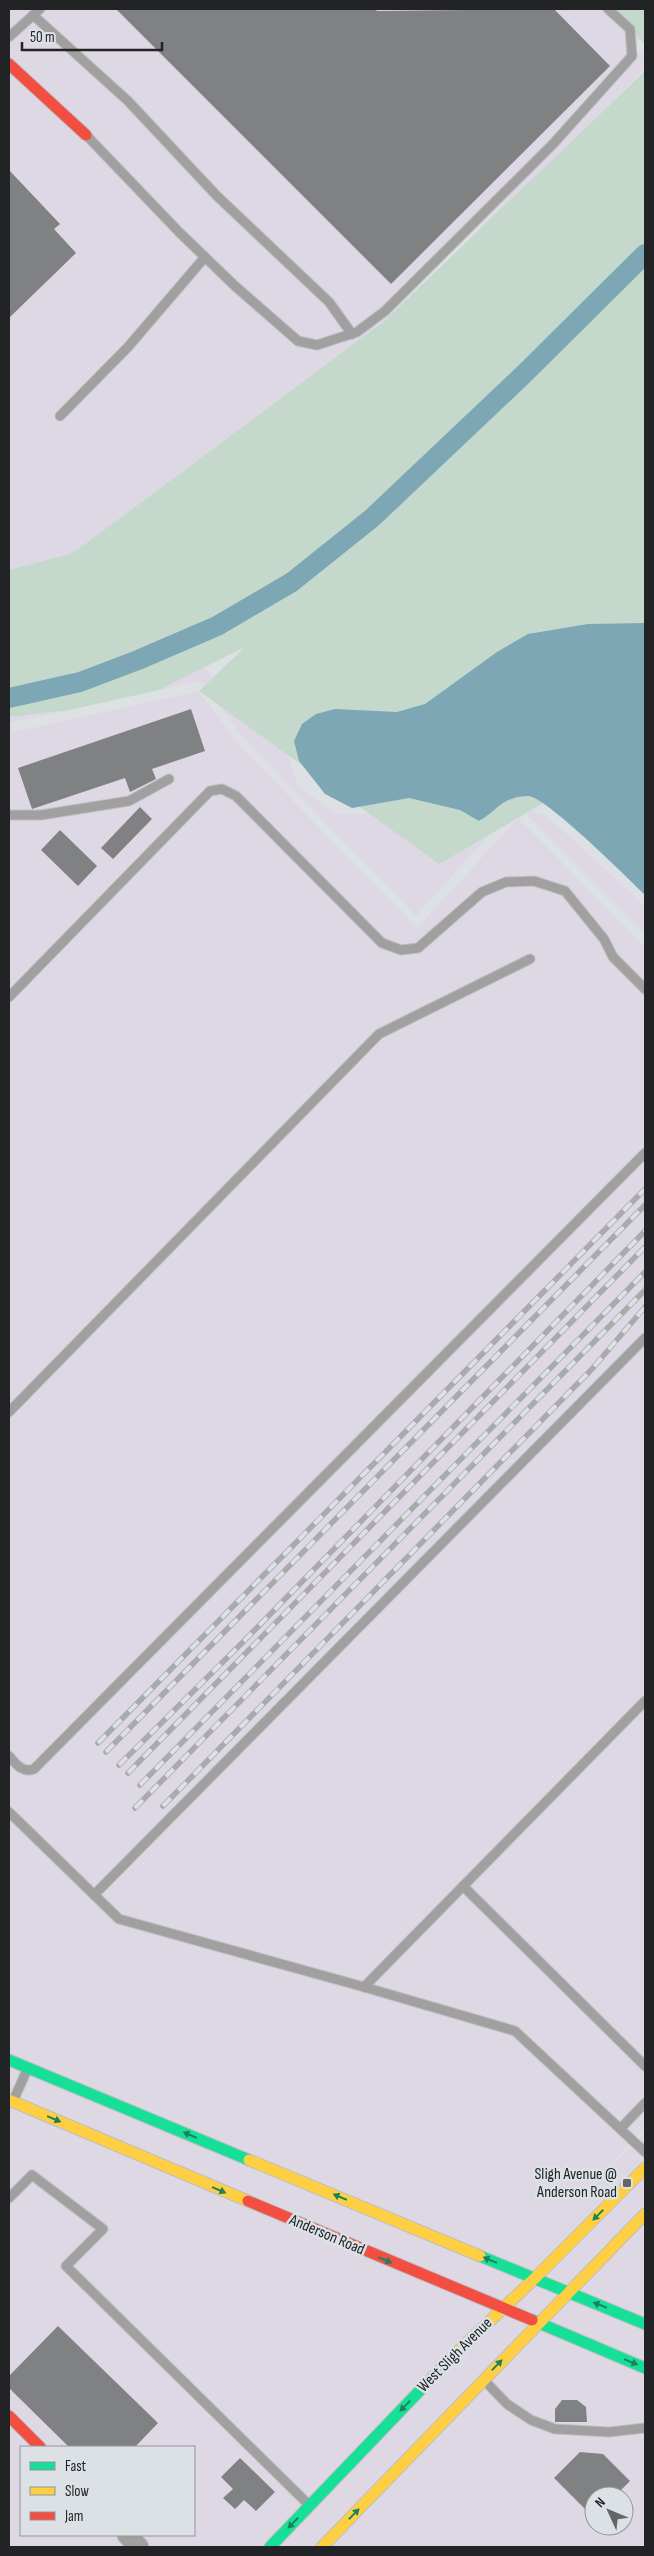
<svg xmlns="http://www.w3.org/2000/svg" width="654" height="2556" font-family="'Sofia Sans Condensed',sans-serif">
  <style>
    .industrial { fill: #ded8e5; fill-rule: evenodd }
    .green { fill: #c4d9cc }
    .water { fill: #7da7b4 }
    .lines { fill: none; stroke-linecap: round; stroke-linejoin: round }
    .canal { stroke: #7da7b4; stroke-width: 20 }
    .building { fill: #808182 }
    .lane-casing { stroke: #bdbfc1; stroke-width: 11 }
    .street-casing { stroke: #bdbfc1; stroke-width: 21 }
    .fast-casing { stroke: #bdbfc1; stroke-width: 13 }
    .slow-casing { stroke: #bdbfc1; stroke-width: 13 }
    .jam-casing { stroke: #bdbfc1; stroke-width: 13 }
    .lane { stroke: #a0a0a1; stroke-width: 9 }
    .street { stroke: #a0a0a1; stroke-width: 19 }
    .fast { stroke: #16e098; stroke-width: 11 }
    .slow { stroke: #ffcf43; stroke-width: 11 }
    .jam { stroke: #f24e42; stroke-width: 11 }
    .rail-casing { stroke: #a8aaab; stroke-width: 5.5 }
    .rail { stroke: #dce1e6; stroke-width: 4; stroke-dasharray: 11; stroke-linecap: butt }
    .oneway { fill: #1c825e }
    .poi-dot { fill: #636668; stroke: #dce1e6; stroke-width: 2 }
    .labels { text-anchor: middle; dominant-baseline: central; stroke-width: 5; stroke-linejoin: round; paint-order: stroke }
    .poi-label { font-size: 16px; fill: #212325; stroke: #dce1e6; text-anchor: end }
    .street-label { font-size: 16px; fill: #212325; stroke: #dce1e6 }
  </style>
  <rect width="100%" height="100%" fill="#dee1e4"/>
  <g class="industrial">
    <path d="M 9,9 L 609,9 L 640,39 L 383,322 L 73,553 L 9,570 Z"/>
    <path d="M 645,46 L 645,69 L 424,290 Z"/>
    <path d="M 203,668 L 281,731 L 297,785 L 336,814 L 403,815 L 521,806 L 547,816 L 645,906 L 645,934 L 522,810 L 511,811 L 416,916 L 244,739 L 203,684 L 196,682 L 159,690 Z"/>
    <path d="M 199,691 L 238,744 L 417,928 L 518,818 L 645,946 L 645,2128 L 563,2214 L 645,2132 L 645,2547 L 9,2547 L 9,733 ZM 21,2447 L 194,2447 L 194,2535 L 21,2535 ZM 594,2496 L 624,2496 L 624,2526 L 594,2526 Z"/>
    <path d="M 70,710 L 9,723 L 9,717 Z"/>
  </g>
  <g class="green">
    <path d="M 609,9 L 645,9 L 645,44 Z"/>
    <path d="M 645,71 L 645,876 L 585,779 L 439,864 L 199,691 L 245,647 L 159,690 L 70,710 L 9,717 L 9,570 L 73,553 L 383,322 Z"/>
  </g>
  <path class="water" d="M 645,623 L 645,895 C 629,879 544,795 528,796 C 501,797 500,809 479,821 L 460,810 L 409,798 L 352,808 L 325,794 L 299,761 L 294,741 L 302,724 L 316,714 L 335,709 L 397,712 L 425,704 L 497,652 L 528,634 L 588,624 Z"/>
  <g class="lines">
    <path class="canal" d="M 9,698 L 80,682 L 138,660 L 217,626 L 292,582 L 372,518 L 523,375 L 645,254"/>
  </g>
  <g class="building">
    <path d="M 116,9 L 375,9 L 377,11 L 554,9 L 610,66 L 391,284 Z"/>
    <path d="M 9,170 L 60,224 L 54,229 L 76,253 L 9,318 Z"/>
    <path d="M 191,709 L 205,751 L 152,769 L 156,779 L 130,792 L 125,778 L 32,809 L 18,768 Z"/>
    <path d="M 140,807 L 152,819 L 113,859 L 101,848 Z"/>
    <path d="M 60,830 L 97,866 L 78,886 L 41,850 Z"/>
    <path d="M 58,2326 L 158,2423 L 135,2447 L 69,2447 L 9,2388 L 9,2376 Z"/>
    <path d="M 562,2400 L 577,2400 L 586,2407 L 587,2422 L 555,2422 L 555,2409 Z"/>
    <path d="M 580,2452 L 603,2454 L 630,2481 L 615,2496 L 594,2496 L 594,2518 L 554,2478 Z"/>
    <path d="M 240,2458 L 275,2492 L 256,2511 L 244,2500 L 235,2509 L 223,2498 L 233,2489 L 221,2477 Z"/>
  </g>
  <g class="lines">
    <defs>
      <g id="lane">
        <path d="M 33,15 L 128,101 L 217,196 L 329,302 L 352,334"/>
        <path d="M 9,37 L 40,9"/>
        <path d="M 88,137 L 180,233 L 235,286 L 298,341 L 317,345 L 357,332 L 385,311 L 553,144 L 632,56 L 630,29 L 608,9"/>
        <path d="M 60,416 L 128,347 L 205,257"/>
        <path d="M 9,815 L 41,815 L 129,801 L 169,779"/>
        <path d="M 9,997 L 210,791 L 222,789 L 236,796 L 382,943 L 401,950 L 418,948 L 482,892 L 506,882 L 534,881 L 565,891 L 604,939 L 613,957 L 645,989"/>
        <path d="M 9,1412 L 379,1034 L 530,959"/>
        <path d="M 9,1756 C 16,1764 22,1773 34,1769 L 645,1153"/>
        <path d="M 9,1812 L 119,1919 L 364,1987 L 645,1701"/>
        <path d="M 463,1886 L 645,2066"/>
        <path d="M 94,1895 L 645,1338"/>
        <path d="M 364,1987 L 515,2031 L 645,2152"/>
        <path d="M 14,2099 L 27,2070"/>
        <path d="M 621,2128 L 645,2103"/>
        <path d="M 9,2198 L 32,2175 L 103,2229 L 66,2266 L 308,2504"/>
        <path d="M 485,2381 L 507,2404 L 531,2420 L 555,2429 L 609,2432 L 645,2428"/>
      </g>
      <path id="street" d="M 127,2535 L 139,2547"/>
      <g id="fast">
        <path d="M 9,2060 L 249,2160"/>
        <path d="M 480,2256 L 645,2324"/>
        <path d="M 532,2320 L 645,2368"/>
        <path d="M 270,2547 L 451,2358"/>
      </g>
      <g id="slow">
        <path d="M 9,2100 L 248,2201"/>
        <path d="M 249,2160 L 480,2256"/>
        <path d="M 451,2358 L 535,2278 L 645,2168"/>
        <path d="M 322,2547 L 645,2214"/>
      </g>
      <g id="jam">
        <path d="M 9,64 L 86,135"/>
        <path d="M 248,2201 L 532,2320"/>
        <path d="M 9,2416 L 40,2447"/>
      </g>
    </defs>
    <use href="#lane" class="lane-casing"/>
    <use href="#street" class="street-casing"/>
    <use href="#fast" class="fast-casing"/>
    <use href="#slow" class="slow-casing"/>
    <use href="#jam" class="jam-casing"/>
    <use href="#lane" class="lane"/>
    <use href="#street" class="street"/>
    <use href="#fast" class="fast"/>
    <use href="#slow" class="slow"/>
    <use href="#jam" class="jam"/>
    <defs>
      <g id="rail">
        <path d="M 98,1743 L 645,1189"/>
        <path d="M 106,1752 L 645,1205"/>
        <path d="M 119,1765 L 243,1642 L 645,1231"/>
        <path d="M 128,1773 L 645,1247"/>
        <path d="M 140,1785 L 645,1272"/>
        <path d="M 163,1806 L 592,1369 L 645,1307"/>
        <path d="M 135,1808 L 645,1290"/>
      </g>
    </defs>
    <use href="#rail" class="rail-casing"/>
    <use href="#rail" class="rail"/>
  </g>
  <defs><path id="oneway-solid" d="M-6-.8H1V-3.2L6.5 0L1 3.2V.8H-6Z" transform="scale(1.25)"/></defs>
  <g class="oneway">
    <use href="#oneway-solid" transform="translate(54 2119) rotate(23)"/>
    <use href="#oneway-solid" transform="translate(190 2135) rotate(-157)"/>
    <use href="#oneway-solid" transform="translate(219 2190) rotate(23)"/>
    <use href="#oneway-solid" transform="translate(340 2197) rotate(-157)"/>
    <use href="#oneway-solid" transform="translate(598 2215) rotate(135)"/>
    <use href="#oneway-solid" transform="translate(385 2260) rotate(23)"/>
    <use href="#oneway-solid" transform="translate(490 2260) rotate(-157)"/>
    <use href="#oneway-solid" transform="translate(600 2305) rotate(-158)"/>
    <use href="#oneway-solid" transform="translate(631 2362) rotate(22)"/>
    <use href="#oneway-solid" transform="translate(497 2365) rotate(-46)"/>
    <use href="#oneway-solid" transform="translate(405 2406) rotate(134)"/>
    <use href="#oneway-solid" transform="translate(354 2514) rotate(-46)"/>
    <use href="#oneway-solid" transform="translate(293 2523) rotate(134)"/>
  </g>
  <rect class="poi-dot" x="622" y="2178" width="10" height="10" rx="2.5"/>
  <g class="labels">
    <g class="poi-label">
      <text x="617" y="2174">Sligh Avenue @<tspan x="617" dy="18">Anderson Road</tspan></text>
    </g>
    <g class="street-label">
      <text transform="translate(327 2235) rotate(23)">Anderson Road</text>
      <text transform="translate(455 2355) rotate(-45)">West Sligh Avenue</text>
    </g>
  </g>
  <rect width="654" height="2556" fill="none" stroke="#212325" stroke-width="20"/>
  <rect x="20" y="2446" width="175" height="90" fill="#dce1e6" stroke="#919599"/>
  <rect x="30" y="2462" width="25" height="8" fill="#16e098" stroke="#919599"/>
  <text x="65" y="2471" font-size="15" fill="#212325">Fast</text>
  <rect x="30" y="2487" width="25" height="8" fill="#ffcf43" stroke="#919599"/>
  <text x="65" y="2496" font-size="15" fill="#212325">Slow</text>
  <rect x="30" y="2512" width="25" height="8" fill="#f24e42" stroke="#919599"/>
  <text x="65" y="2521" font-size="15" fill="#212325">Jam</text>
  <g transform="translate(609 2511) rotate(314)"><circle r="24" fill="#dce1e6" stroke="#919599"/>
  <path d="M0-4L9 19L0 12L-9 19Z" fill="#636668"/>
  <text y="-8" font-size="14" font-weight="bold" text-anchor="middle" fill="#212325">N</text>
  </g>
  <path d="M22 42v8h140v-8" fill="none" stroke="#212325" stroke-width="2.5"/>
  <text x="30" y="42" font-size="15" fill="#212325" stroke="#dce1e6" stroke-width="4" paint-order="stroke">50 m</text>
</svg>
